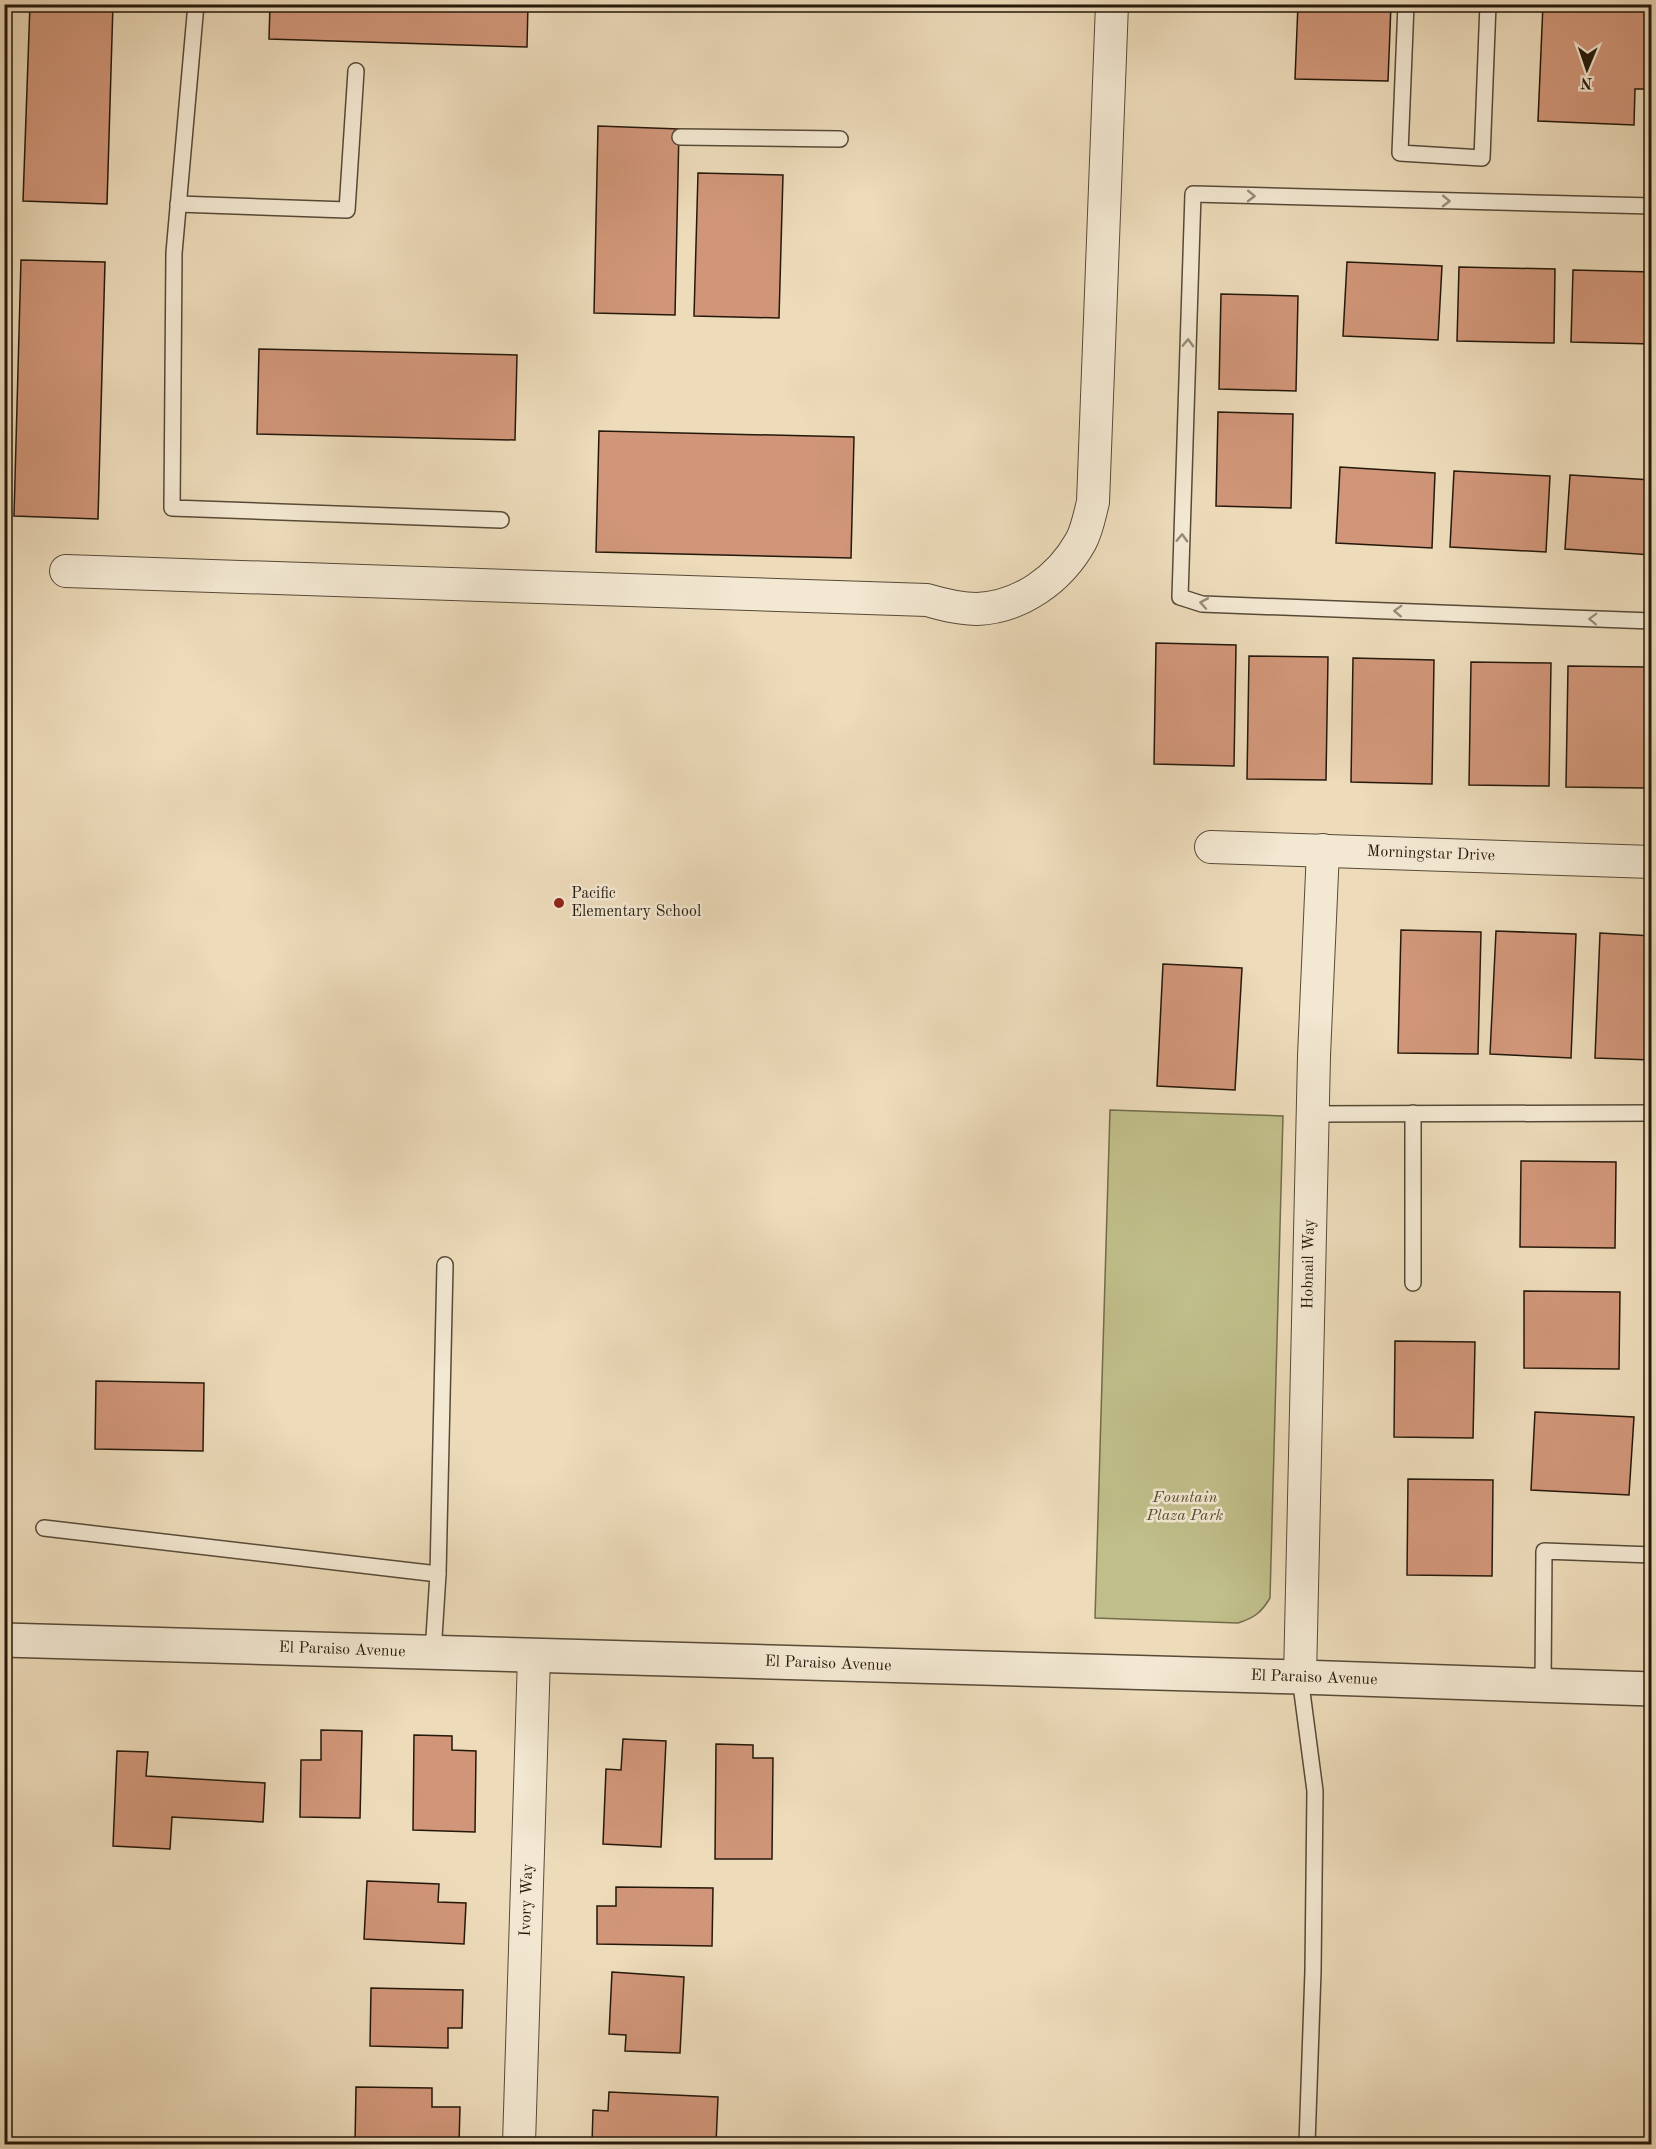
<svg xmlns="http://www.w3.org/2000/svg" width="1656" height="2149" font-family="'Old Standard TT',serif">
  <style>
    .green { fill: #c0be8a; stroke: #726c4a; stroke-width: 1.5 }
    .building { fill: #d19679; stroke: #25190b; stroke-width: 1.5 }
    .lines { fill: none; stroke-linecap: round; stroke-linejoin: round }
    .service-casing { stroke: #574a37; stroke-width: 18 }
    .minor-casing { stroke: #574a37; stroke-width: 34 }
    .tertiary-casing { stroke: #574a37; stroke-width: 36 }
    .service { stroke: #f3e8d2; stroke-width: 15 }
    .minor { stroke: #f3e8d2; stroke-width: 32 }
    .tertiary { stroke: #f3e8d2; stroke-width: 33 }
    .oneway { stroke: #968b78 }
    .poi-dot { fill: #8f2418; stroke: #f3e8d2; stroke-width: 2 }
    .labels { text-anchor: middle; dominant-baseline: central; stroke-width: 5; stroke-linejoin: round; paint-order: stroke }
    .street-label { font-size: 16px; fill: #25190b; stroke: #f3e8d2 }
    .poi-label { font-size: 16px; fill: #25190b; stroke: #f3e8d2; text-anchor: start }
    .park-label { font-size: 16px; font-style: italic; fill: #544b31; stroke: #f3e8d2 }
  </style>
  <rect width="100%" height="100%" fill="#eddbba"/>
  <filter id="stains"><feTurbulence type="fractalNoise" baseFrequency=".00333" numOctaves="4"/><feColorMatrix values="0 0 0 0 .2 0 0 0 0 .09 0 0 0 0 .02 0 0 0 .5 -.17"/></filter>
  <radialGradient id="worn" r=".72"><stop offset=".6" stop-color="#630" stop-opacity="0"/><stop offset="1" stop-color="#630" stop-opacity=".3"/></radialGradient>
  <path class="green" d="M 1110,1110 L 1283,1116 L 1270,1598 C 1261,1613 1254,1618 1238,1623 L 1095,1618 Z"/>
  <g class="building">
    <path d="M 30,4 L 113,4 L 107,204 L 23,201 Z"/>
    <path d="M 270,4 L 528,4 L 527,47 L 269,39 Z"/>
    <path d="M 1298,4 L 1391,4 L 1388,81 L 1295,79 Z"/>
    <path d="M 1543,4 L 1652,4 L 1652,89 L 1635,89 L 1634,125 L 1538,121 Z"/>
    <path d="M 598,126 L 679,129 L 675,315 L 594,313 Z"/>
    <path d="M 698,173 L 783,175 L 779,318 L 694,316 Z"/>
    <path d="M 21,260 L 105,262 L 98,519 L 14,516 Z"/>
    <path d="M 1347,262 L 1442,266 L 1438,340 L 1343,336 Z"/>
    <path d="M 1459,267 L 1555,269 L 1554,343 L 1457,341 Z"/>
    <path d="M 1573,270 L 1652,272 L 1652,344 L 1571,342 Z"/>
    <path d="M 1221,294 L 1298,296 L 1296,391 L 1219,389 Z"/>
    <path d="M 259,349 L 517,355 L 515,440 L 257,434 Z"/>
    <path d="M 1218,412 L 1293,414 L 1291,508 L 1216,506 Z"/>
    <path d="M 599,431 L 854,437 L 851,558 L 596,552 Z"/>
    <path d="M 1340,467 L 1435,473 L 1432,548 L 1336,543 Z"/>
    <path d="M 1454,471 L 1550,476 L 1546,552 L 1450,547 Z"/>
    <path d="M 1570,475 L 1652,480 L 1652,555 L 1565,549 Z"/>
    <path d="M 1156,643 L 1236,645 L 1234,766 L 1154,764 Z"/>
    <path d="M 1249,656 L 1328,657 L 1326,780 L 1247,779 Z"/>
    <path d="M 1353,658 L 1434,660 L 1432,784 L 1351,782 Z"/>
    <path d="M 1471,662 L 1551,663 L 1549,786 L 1469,785 Z"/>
    <path d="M 1568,666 L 1648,667 L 1646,788 L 1566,787 Z"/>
    <path d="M 1401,930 L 1481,932 L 1478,1054 L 1398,1053 Z"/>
    <path d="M 1496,931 L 1576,934 L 1571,1058 L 1490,1054 Z"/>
    <path d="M 1600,933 L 1652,936 L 1652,1060 L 1595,1058 Z"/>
    <path d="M 1163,964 L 1242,968 L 1235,1090 L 1157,1086 Z"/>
    <path d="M 1521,1161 L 1616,1162 L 1615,1248 L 1520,1247 Z"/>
    <path d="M 1524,1291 L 1620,1292 L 1619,1369 L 1524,1368 Z"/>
    <path d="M 1395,1341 L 1475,1342 L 1473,1438 L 1394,1437 Z"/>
    <path d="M 96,1381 L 204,1383 L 203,1451 L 95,1449 Z"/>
    <path d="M 1535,1412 L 1634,1417 L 1629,1495 L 1531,1490 Z"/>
    <path d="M 1408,1479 L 1493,1480 L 1492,1576 L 1407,1575 Z"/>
    <path d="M 321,1730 L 362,1731 L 360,1818 L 300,1817 L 301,1760 L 321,1760 Z"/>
    <path d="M 414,1735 L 452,1736 L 452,1750 L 476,1751 L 475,1832 L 413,1830 Z"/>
    <path d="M 623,1739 L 666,1741 L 661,1847 L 603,1844 L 606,1769 L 621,1770 Z"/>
    <path d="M 716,1744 L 753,1745 L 753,1758 L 773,1758 L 772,1859 L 715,1859 Z"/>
    <path d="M 117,1751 L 148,1752 L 146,1776 L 265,1783 L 263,1822 L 172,1817 L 170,1849 L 113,1846 Z"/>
    <path d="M 367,1881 L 439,1884 L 438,1902 L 466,1903 L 464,1944 L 364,1939 Z"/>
    <path d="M 616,1887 L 713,1888 L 712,1946 L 597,1944 L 597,1906 L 616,1906 Z"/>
    <path d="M 612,1972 L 684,1977 L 680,2053 L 625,2051 L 626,2035 L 609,2034 Z"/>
    <path d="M 371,1988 L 463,1990 L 462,2028 L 448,2028 L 448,2048 L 370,2046 Z"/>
    <path d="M 356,2087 L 432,2088 L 432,2107 L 460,2107 L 459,2144 L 355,2144 Z"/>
    <path d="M 609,2092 L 718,2097 L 716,2144 L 592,2144 L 593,2110 L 608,2111 Z"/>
  </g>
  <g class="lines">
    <defs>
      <g id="service">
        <path d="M 196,4 L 174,253 L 172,508 L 501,520"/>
        <path d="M 1406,4 L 1400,153 L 1482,158 L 1488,4"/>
        <path d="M 680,137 L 840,139"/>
        <path d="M 178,204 L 347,210 L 356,71"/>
        <path d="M 1652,206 L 1193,194 L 1180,597 L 1202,604 L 1652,621"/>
        <path d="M 1313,1114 L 1652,1113"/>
        <path d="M 1413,1283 L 1413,1113"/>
        <path d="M 44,1528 L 438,1574"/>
        <path d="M 433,1653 L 438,1574 L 445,1265"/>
        <path d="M 1300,1677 L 1315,1791 L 1313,1971 L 1307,2144"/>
        <path d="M 1543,1685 L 1544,1551 L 1652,1555"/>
      </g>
      <g id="minor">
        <path d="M 66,571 L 927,600 C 944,605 960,609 977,609 C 1021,607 1060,579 1081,541 C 1087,530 1090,514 1093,502 L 1112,4"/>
        <path d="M 1211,847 L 1652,862"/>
        <path d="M 1300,1677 L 1314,1056 L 1323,850"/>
        <path d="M 519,2144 L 534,1656"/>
      </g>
      <path id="tertiary" d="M 4,1640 L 1300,1677 L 1652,1689"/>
    </defs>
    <use href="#service" class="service-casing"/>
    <use href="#minor" class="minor-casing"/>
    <use href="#tertiary" class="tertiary-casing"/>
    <use href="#service" class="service"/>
    <use href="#minor" class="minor"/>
    <use href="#tertiary" class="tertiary"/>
  </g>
  <defs><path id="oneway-chevron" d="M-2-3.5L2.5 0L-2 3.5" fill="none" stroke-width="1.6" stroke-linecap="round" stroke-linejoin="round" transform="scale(1.5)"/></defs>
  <g class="oneway">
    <use href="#oneway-chevron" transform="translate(1251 196) rotate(1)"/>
    <use href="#oneway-chevron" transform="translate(1446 201) rotate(1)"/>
    <use href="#oneway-chevron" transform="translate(1188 343) rotate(-88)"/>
    <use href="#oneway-chevron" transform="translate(1182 538) rotate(-88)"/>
    <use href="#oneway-chevron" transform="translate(1204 603) rotate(-170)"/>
    <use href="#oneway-chevron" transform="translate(1398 611) rotate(-178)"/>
    <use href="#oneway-chevron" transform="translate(1593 619) rotate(-178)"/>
  </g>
  <circle class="poi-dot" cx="559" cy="903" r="6"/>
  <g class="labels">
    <g class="street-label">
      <text transform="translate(1431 854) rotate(2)">Morningstar Drive</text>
      <text transform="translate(1309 1264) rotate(-89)">Hobnail Way</text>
      <text transform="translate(342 1650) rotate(2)">El Paraiso Avenue</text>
      <text transform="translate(828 1664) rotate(2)">El Paraiso Avenue</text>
      <text transform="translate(1314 1678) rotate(2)">El Paraiso Avenue</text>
      <text transform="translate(527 1900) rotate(-88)">Ivory Way</text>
    </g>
    <g class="poi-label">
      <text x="571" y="894">Pacific<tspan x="571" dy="18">Elementary School</tspan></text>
    </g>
    <g class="park-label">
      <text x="1185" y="1498">Fountain<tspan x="1185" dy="18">Plaza Park</tspan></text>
    </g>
  </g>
  <rect width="1656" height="2149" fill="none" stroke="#eddbba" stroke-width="24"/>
  <rect x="6" y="6" width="1644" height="2137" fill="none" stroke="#25190b" stroke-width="3"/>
  <rect x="12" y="12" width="1632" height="2125" fill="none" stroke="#25190b" stroke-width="1.5"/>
  <g transform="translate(1587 69) rotate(182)" stroke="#f3e8d2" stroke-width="4.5" paint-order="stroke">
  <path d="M0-4.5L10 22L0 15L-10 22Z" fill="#25190b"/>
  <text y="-9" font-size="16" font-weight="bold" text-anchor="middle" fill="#25190b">N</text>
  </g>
  <rect width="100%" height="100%" filter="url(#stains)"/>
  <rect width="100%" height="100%" fill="url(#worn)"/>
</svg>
